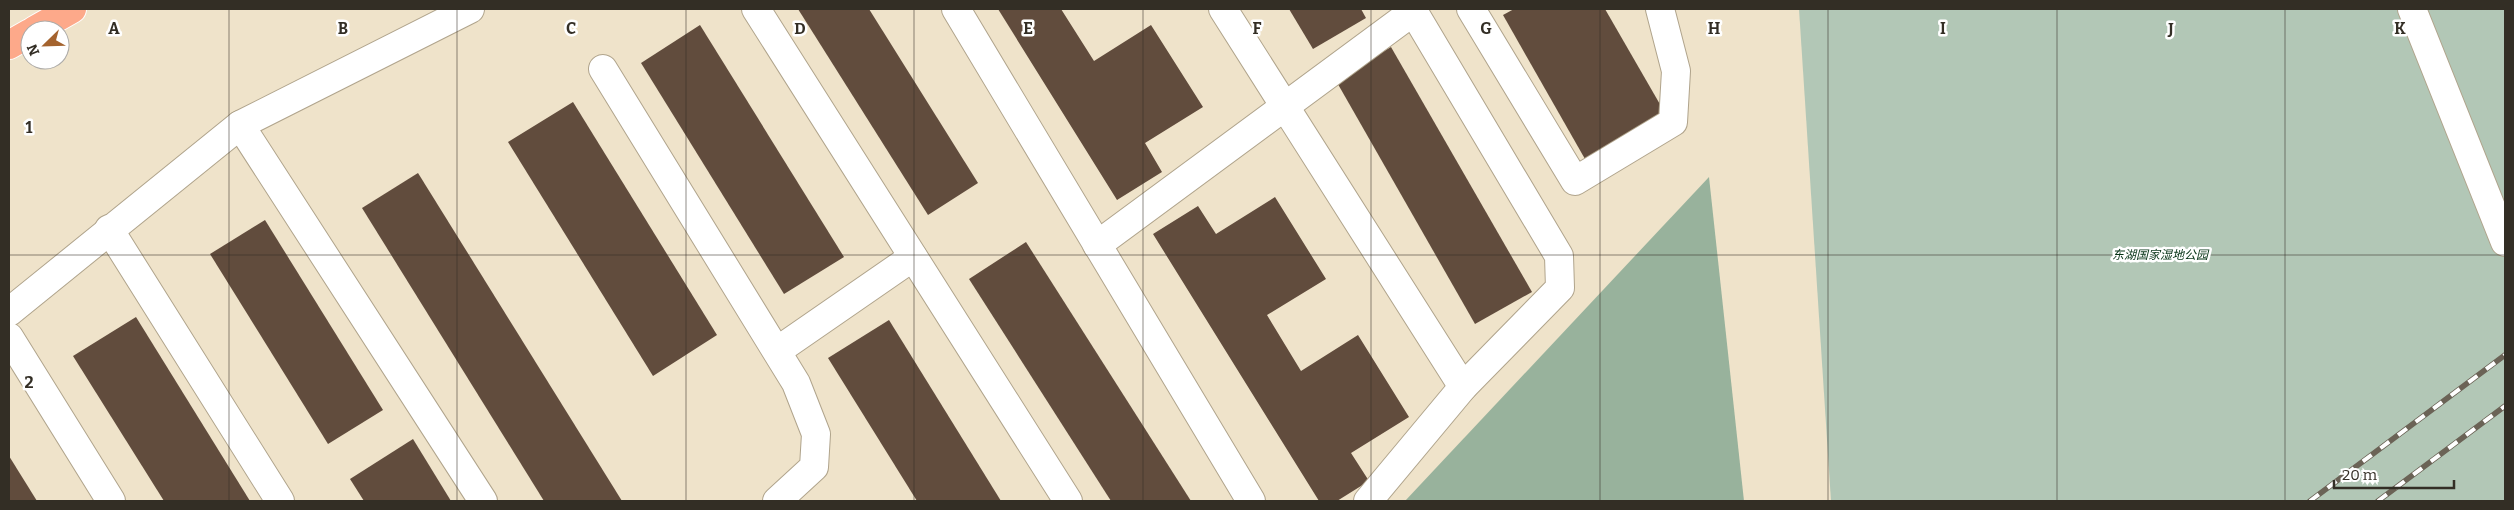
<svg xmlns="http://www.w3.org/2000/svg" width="2514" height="510" font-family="Bitter,'Noto Sans SC',serif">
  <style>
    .green { fill: #b2c7b6 }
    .forest { fill: #98b29c }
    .building { fill: #614c3d }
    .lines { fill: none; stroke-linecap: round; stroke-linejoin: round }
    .minor-casing { stroke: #b0a48c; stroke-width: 30 }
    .highway-casing { stroke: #fff; stroke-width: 30 }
    .minor { stroke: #fff; stroke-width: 28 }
    .highway { stroke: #fda98a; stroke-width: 28 }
    .rail-casing { stroke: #6b6356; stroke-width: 5.5 }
    .rail { stroke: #fff; stroke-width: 4; stroke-dasharray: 11; stroke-linecap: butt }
    .grid { fill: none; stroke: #332e25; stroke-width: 1; stroke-opacity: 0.55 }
    .labels { text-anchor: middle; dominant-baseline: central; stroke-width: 5; stroke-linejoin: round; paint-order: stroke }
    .park-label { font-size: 12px; font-style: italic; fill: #063316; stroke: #fff }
    .grid-label { font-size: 16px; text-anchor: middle; font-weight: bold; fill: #332e25; stroke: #fff; stroke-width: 5; stroke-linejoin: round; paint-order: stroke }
  </style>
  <rect width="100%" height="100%" fill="#efe3ca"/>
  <path class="green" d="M 1799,9 L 2505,9 L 2505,501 L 1831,501 Z"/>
  <path class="forest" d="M 1709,177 L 1744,501 L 1405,501 Z"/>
  <g class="building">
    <path d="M 798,9 L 869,9 L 978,183 L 928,215 Z"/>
    <path d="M 998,9 L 1061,9 L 1094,61 L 1151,25 L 1203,107 L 1145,143 L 1162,172 L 1117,200 Z"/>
    <path d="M 1289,9 L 1361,9 L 1366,18 L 1313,49 Z"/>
    <path d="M 1514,9 L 1605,9 L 1665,113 L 1585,159 L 1503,15 Z"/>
    <path d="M 700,25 L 844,257 L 784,294 L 641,63 Z"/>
    <path d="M 1391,47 L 1532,292 L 1475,324 L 1335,79 Z"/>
    <path d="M 573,102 L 717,335 L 653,376 L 508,142 Z"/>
    <path d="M 418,173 L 622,501 L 544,501 L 362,208 Z"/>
    <path d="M 1275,197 L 1326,279 L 1267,315 L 1301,371 L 1358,335 L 1409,417 L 1351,453 L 1369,481 L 1337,501 L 1319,501 L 1153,234 L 1198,206 L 1216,234 Z"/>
    <path d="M 265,220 L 383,410 L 328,444 L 210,254 Z"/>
    <path d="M 1026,242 L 1191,501 L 1111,501 L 969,279 Z"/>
    <path d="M 136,317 L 250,501 L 164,501 L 73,356 Z"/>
    <path d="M 889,320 L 1001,501 L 917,501 L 828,358 Z"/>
    <path d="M 413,439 L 451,501 L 364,501 L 350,479 Z"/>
    <path d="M 9,456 L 37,501 L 9,501 Z"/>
  </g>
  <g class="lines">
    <defs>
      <g id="minor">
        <path d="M 756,9 L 1068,501"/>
        <path d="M 956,9 L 1251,501"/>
        <path d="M 1223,9 L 1463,387 L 1560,288 L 1559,256 L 1412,9"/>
        <path d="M 1471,9 L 1575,181 L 1673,122 L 1676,71 L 1660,9"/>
        <path d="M 2412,9 L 2505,242"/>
        <path d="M 603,69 L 796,383 L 816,434 L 814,467 L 777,501"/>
        <path d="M 240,125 L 483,501"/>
        <path d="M 109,229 L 280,501"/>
        <path d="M 1097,245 L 1414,11"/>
        <path d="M 9,312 L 240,125 L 470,9"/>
        <path d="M 9,337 L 111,501"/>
        <path d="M 777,351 L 913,257"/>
        <path d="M 1368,501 L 1463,387"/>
      </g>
      <g id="highway">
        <path d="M 35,30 L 72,9"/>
        <path d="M 9,45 L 30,33"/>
      </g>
    </defs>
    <use href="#minor" class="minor-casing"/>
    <use href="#highway" class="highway-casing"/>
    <use href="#minor" class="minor"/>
    <use href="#highway" class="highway"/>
    <defs>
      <g id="rail">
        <path d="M 2310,501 L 2505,355"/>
        <path d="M 2378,501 L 2505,406"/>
      </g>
    </defs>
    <use href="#rail" class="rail-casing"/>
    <use href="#rail" class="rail"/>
  </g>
  <path class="grid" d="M 229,9 L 229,501M 457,9 L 457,501M 686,9 L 686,501M 914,9 L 914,501M 1143,9 L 1143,501M 1371,9 L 1371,501M 1600,9 L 1600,501M 1828,9 L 1828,501M 2057,9 L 2057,501M 2285,9 L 2285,501M 9,255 L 2505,255"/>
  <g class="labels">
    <g class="park-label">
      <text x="2160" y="255">东湖国家湿地公园</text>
    </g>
  </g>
  <g class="grid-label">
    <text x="114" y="34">A</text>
    <text x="343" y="34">B</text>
    <text x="571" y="34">C</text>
    <text x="800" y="34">D</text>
    <text x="1028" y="34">E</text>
    <text x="1257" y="34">F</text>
    <text x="1486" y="34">G</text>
    <text x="1714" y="34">H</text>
    <text x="1943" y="34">I</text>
    <text x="2171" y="34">J</text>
    <text x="2400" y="34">K</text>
    <text x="29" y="133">1</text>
    <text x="29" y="388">2</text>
  </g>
  <rect width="2514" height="510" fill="none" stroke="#332e25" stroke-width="20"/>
  <g transform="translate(45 45) rotate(247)"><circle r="24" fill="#ffffff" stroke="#adaba8"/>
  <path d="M0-4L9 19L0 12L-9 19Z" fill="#a4632e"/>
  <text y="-8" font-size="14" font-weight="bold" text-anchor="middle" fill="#332e25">N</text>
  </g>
  <path d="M2334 480v8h120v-8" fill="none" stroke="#332e25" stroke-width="2.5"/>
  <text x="2342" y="480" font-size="15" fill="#332e25" stroke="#ffffff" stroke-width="4" paint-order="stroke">20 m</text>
</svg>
